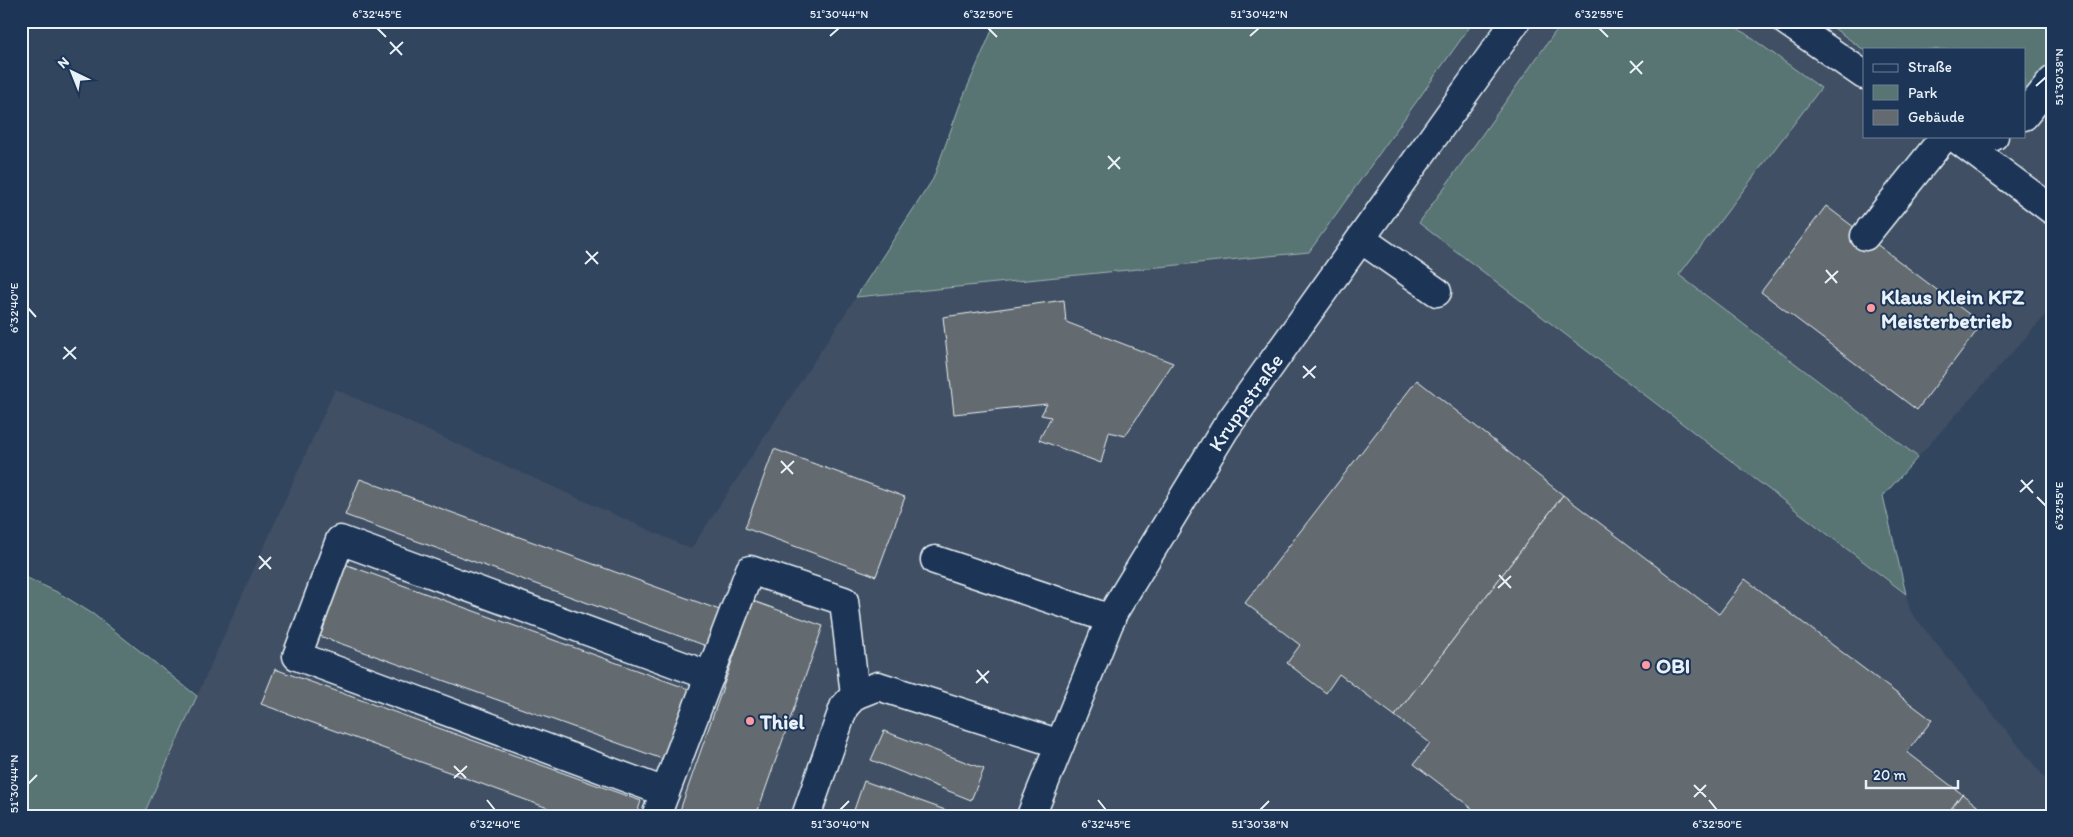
<svg xmlns="http://www.w3.org/2000/svg" width="2073" height="837" font-family="Itim,sans-serif">
  <style>
    .built { fill: #415063; fill-rule: evenodd }
    .green { fill: #587573; stroke: #a0b3b6 }
    .building { fill: #646a6f; stroke: #e8f1f8 }
    .lines { fill: none; stroke-linecap: round; stroke-linejoin: round }
    .minor-casing { stroke: #e8f1f8; stroke-width: 31 }
    .minor { stroke: #1d3557; stroke-width: 28 }
    .ticks { fill: none; stroke: #e8f1f8; stroke-width: 2 }
    .poi-dot { fill: #ff9aa2; stroke: #1d3557; stroke-width: 2 }
    .labels { text-anchor: middle; dominant-baseline: central; stroke-width: 4; stroke-linejoin: round; paint-order: stroke }
    .poi-label { font-size: 21px; font-weight: bold; fill: #e8f1f8; stroke: #1d3557; text-anchor: start }
    .street-label { font-size: 21px; fill: #e8f1f8; stroke: #1d3557 }
    .neatline { fill: none; stroke: #e8f1f8; stroke-width: 2 }
    .ticks-label { font-size: 12px; text-anchor: middle; fill: #e8f1f8 }
  </style>
  <rect width="100%" height="100%" fill="#32455e"/>
  <filter id="ink" filterUnits="userSpaceOnUse"><feTurbulence type="fractalNoise" baseFrequency=".02" numOctaves="2"/><feDisplacementMap in="SourceGraphic" scale="10" xChannelSelector="R" yChannelSelector="G"/><feConvolveMatrix kernelMatrix="1 2 1 2 8 2 1 2 1" color-interpolation-filters="sRGB"/></filter>
  <g filter="url(#ink)">
    <g class="built">
      <path d="M 1474,21 L 1563,21 L 1419,223 L 1906,594 L 1910,611 L 2052,787 L 2052,816 L 143,816 L 335,389 L 691,549 L 856,297 L 1309,252 Z"/>
      <path d="M 1728,21 L 2052,21 L 2052,308 L 1918,457 L 1678,275 L 1821,88 ZM 1864,49 L 2024,49 L 2024,136 L 1864,136 Z"/>
    </g>
    <g class="green">
      <path d="M 996,21 L 1474,21 L 1309,252 L 856,297 L 933,179 L 961,102 Z"/>
      <path d="M 1563,21 L 1728,21 L 1821,88 L 1679,275 L 1918,457 L 1883,496 L 1906,594 L 1419,223 Z"/>
      <path d="M 1824,21 L 2052,21 L 2052,65 L 2027,100 L 2024,100 L 2024,49 L 1864,50 Z"/>
      <path d="M 21,575 L 59,593 L 93,614 L 197,696 L 143,816 L 21,816 Z"/>
    </g>
    <g class="building">
      <path d="M 1826,206 L 1982,324 L 1917,410 L 1761,292 Z"/>
      <path d="M 1064,300 L 1066,322 L 1173,363 L 1125,436 L 1109,432 L 1101,463 L 1039,440 L 1051,417 L 1041,415 L 1047,404 L 954,414 L 943,317 Z"/>
      <path d="M 1417,380 L 1563,495 L 1395,716 L 1339,674 L 1326,693 L 1287,663 L 1300,645 L 1245,603 Z"/>
      <path d="M 774,449 L 905,497 L 876,576 L 745,528 Z"/>
      <path d="M 360,479 L 725,612 L 712,648 L 345,515 Z"/>
      <path d="M 1563,495 L 1719,614 L 1745,579 L 1932,720 L 1907,752 L 1962,794 L 1946,816 L 1525,816 L 1520,811 L 1516,816 L 1482,816 L 1414,764 L 1430,743 L 1395,716 Z"/>
      <path d="M 339,562 L 691,690 L 665,760 L 314,634 Z"/>
      <path d="M 753,601 L 823,626 L 756,816 L 678,816 Z"/>
      <path d="M 275,669 L 641,801 L 636,816 L 570,816 L 261,704 Z"/>
      <path d="M 884,731 L 984,769 L 971,800 L 871,760 Z"/>
      <path d="M 864,781 L 951,812 L 949,816 L 852,816 Z"/>
      <path d="M 1962,794 L 1990,816 L 1946,816 Z"/>
    </g>
    <g class="lines">
      <defs>
        <g id="minor">
          <path d="M 1786,21 L 1864,75"/>
          <path d="M 2024,116 L 2052,81"/>
          <path d="M 1953,136 L 2052,210"/>
          <path d="M 1967,146 L 1994,136"/>
          <path d="M 1865,236 L 1945,136"/>
          <path d="M 1361,239 L 1437,292"/>
          <path d="M 935,560 L 1111,619"/>
          <path d="M 665,792 L 297,656 L 340,540 L 710,676"/>
          <path d="M 656,816 L 750,570 L 844,601 L 855,695"/>
          <path d="M 806,816 L 844,707 L 855,695 L 878,686 L 1060,744"/>
          <path id="s1" d="M 1031,816 L 1113,613 L 1225,429 L 1516,21"/>
        </g>
      </defs>
      <use href="#minor" class="minor-casing"/>
      <use href="#minor" class="minor"/>
    </g>
  </g>
  <path class="ticks" d="M 377,28 L 386,37M 988,28 L 997,37M 1599,28 L 1608,37M 830,36 L 839,28M 1250,36 L 1259,28M 390,42 L 402,55M 390,54 L 403,42M 1630,61 L 1642,74M 1630,73 L 1643,61M 2036,86 L 2046,77M 1108,156 L 1120,169M 1108,169 L 1120,157M 586,251 L 598,264M 585,264 L 598,252M 1826,270 L 1837,283M 1825,283 L 1838,271M 28,308 L 36,317M 64,347 L 76,359M 63,359 L 76,347M 1303,366 L 1315,378M 1303,378 L 1316,366M 781,461 L 793,474M 781,473 L 794,461M 2021,480 L 2033,493M 2020,492 L 2033,480M 2037,497 L 2046,506M 259,556 L 271,569M 259,569 L 271,557M 1499,575 L 1511,588M 1498,588 L 1511,576M 977,670 L 988,683M 976,683 L 989,671M 454,766 L 466,778M 454,778 L 467,766M 28,784 L 37,775M 1694,785 L 1706,797M 1694,797 L 1706,785M 487,800 L 495,810M 1098,800 L 1106,810M 1709,800 L 1717,810M 840,810 L 849,801M 1260,810 L 1269,801"/>
  <g class="poi-dot">
    <circle cx="1871" cy="308" r="5"/>
    <circle cx="1646" cy="665" r="5"/>
    <circle cx="750" cy="721" r="5"/>
  </g>
  <g class="labels">
    <g class="poi-label">
      <text x="1881" y="296">Klaus Klein KFZ<tspan x="1881" dy="24">Meisterbetrieb</tspan></text>
      <text x="1656" y="665">OBI</text>
      <text x="760" y="721">Thiel</text>
    </g>
    <g class="street-label">
      <text stroke="none"><textPath href="#s1" startOffset="468">Kruppstraße</textPath></text>
    </g>
  </g>
  <rect width="2073" height="837" fill="none" stroke="#1d3557" stroke-width="55"/>
  <rect x="1863" y="48" width="162" height="90" fill="#1d3557" stroke="#6e8097"/>
  <rect x="1873" y="64" width="25" height="8" fill="#1d3557" stroke="#6e8097"/>
  <text x="1908" y="72" font-size="15" fill="#e8f1f8">Straße</text>
  <rect x="1873" y="85" width="25" height="15" fill="#587573" stroke="#6e8097"/>
  <text x="1908" y="98" font-size="15" fill="#e8f1f8">Park</text>
  <rect x="1873" y="110" width="25" height="15" fill="#646a6f" stroke="#6e8097"/>
  <text x="1908" y="122" font-size="15" fill="#e8f1f8">Gebäude</text>
  <g transform="translate(72 72) rotate(317)" stroke="#1d3557" stroke-width="4" paint-order="stroke">
  <path d="M0-4L9 19L0 12L-9 19Z" fill="#e8f1f8"/>
  <text y="-8" font-size="14" font-weight="bold" text-anchor="middle" fill="#e8f1f8">N</text>
  </g>
  <path d="M1866 780v8h92v-8" fill="none" stroke="#e8f1f8" stroke-width="2.5"/>
  <text x="1873" y="780" font-size="15" fill="#e8f1f8" stroke="#1d3557" stroke-width="4" paint-order="stroke">20 m</text>
  <rect x="28" y="28" width="2018" height="782" class="neatline"/>
  <g class="ticks-label">
    <text x="377" y="18">6°32'45"E</text>
    <text x="839" y="18">51°30'44"N</text>
    <text x="988" y="18">6°32'50"E</text>
    <text x="1259" y="18">51°30'42"N</text>
    <text x="1599" y="18">6°32'55"E</text>
    <text transform="translate(2059 77) rotate(-90)" y="4">51°30'38"N</text>
    <text transform="translate(14 308) rotate(-90)" y="4">6°32'40"E</text>
    <text transform="translate(2059 506) rotate(-90)" y="4">6°32'55"E</text>
    <text transform="translate(14 784) rotate(-90)" y="4">51°30'44"N</text>
    <text x="495" y="828">6°32'40"E</text>
    <text x="840" y="828">51°30'40"N</text>
    <text x="1106" y="828">6°32'45"E</text>
    <text x="1260" y="828">51°30'38"N</text>
    <text x="1717" y="828">6°32'50"E</text>
  </g>
</svg>
